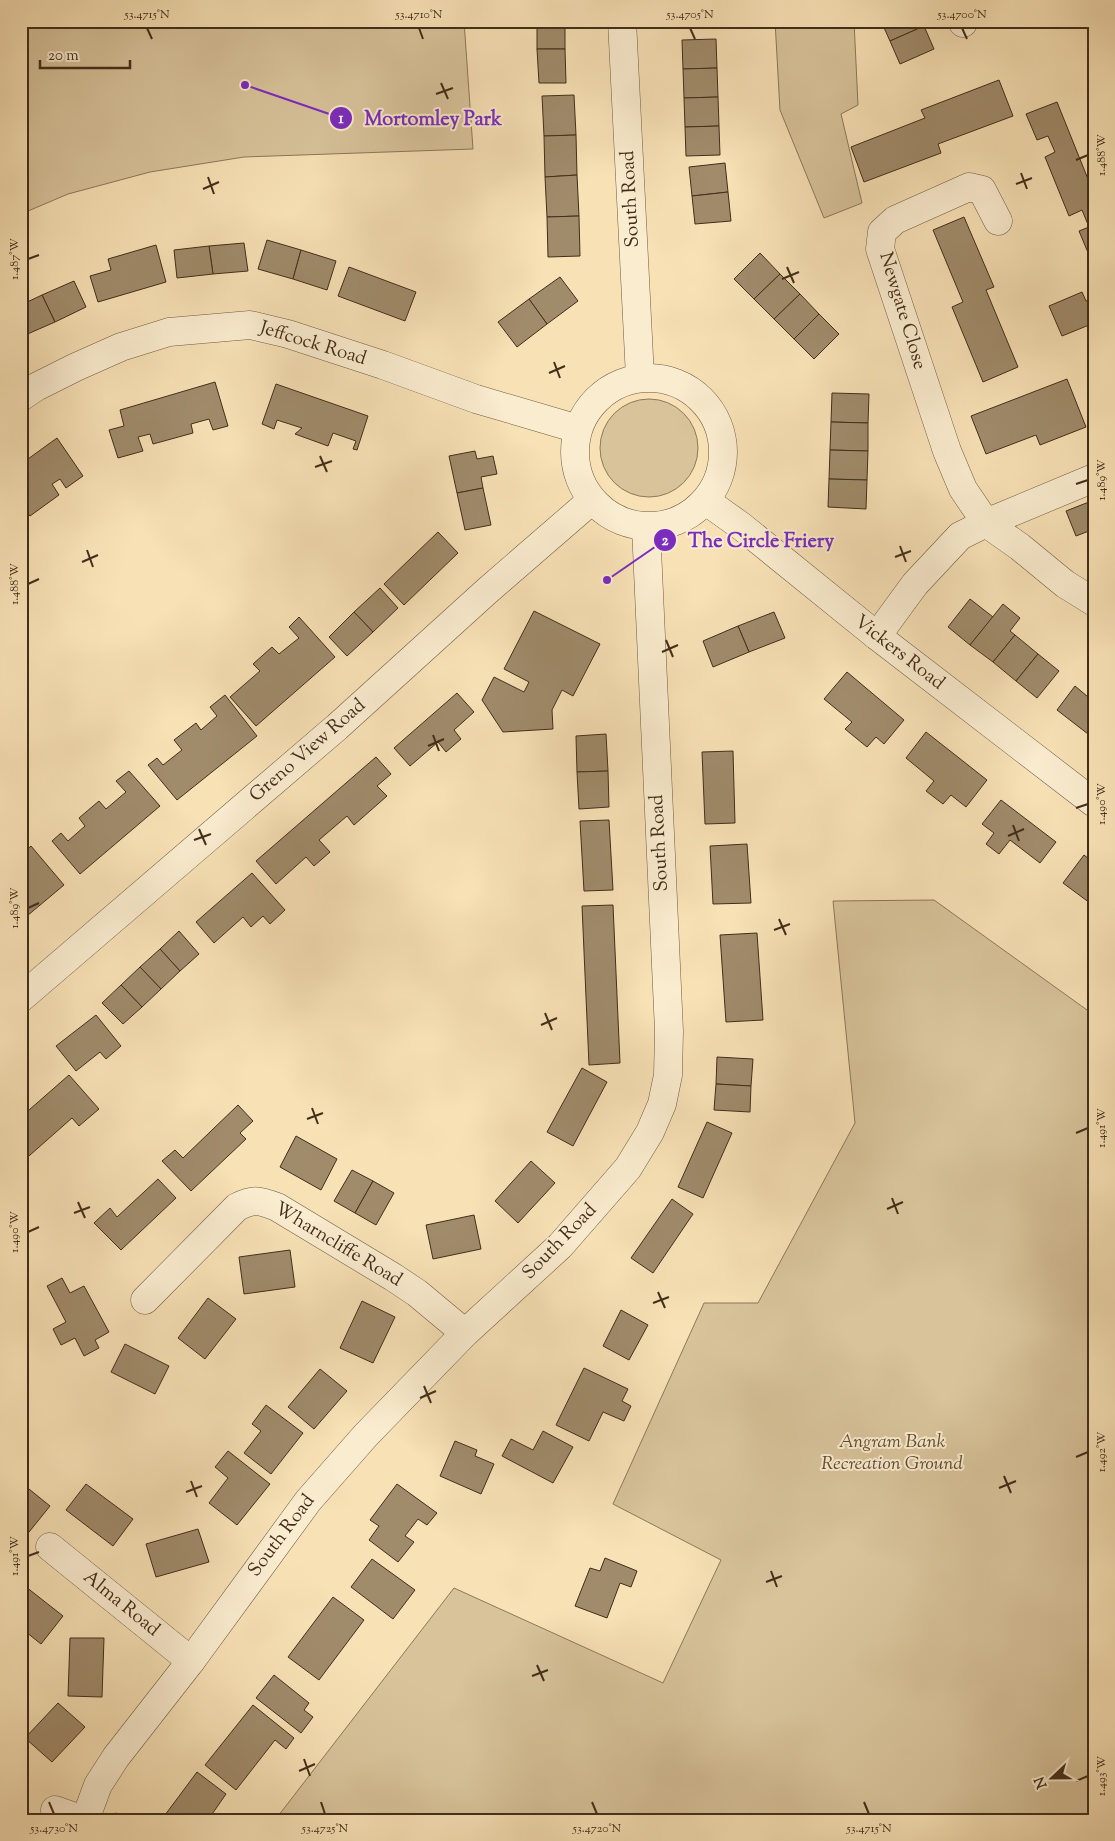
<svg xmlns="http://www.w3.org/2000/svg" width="1115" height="1841" font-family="'Sorts Mill Goudy',serif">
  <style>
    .green { fill: #d8c39b; stroke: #8d785a }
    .building { fill: #a08b6b; stroke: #422e1a }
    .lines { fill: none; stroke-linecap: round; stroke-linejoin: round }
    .minor-casing { stroke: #6f5b41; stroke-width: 29 }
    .minor { stroke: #faeccf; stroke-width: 28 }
    .ticks { fill: none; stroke: #422e1a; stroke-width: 2 }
    .labels { text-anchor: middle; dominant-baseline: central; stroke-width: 4; stroke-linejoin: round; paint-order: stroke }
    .street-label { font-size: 19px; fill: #422e1a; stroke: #faeccf }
    .park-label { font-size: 19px; font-style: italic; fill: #604c34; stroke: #faeccf }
    .leader { fill: none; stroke: #7b2cbf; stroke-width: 2 }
    .callout-dot { fill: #7b2cbf; stroke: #faeccf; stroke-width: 2 }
    .mark-label { font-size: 15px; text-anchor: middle; font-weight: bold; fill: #fff }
    .callout-label { font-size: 20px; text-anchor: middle; font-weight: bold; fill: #7b2cbf; stroke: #faeccf; stroke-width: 4; stroke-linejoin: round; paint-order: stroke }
    .neatline { fill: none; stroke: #422e1a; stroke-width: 2 }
    .ticks-label { font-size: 12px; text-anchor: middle; fill: #422e1a }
  </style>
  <rect width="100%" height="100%" fill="#f7e1b5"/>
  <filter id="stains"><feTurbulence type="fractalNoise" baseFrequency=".004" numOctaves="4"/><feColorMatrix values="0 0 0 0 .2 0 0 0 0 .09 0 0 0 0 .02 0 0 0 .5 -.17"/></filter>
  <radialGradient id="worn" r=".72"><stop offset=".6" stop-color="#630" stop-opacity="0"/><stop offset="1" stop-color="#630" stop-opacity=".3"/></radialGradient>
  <g class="green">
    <path d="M 21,21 L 464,21 L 473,149 L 244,157 L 150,172 L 68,194 L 21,214 Z"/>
    <path d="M 775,21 L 854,21 L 858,105 L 841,114 L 862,203 L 824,218 L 780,110 Z"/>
    <circle cx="649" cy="448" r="49"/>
    <path d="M 934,900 L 1094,1015 L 1094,1820 L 275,1820 L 454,1588 L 663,1683 L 721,1560 L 613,1504 L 704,1303 L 758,1303 L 855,1123 L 833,901 Z"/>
    <path d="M 115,1813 L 126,1815 L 135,1820 L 105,1820 Z"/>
  </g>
  <g class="building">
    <rect x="537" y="21" width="28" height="28"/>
    <path d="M 682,21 L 713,21 L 713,27 L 682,28 Z"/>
    <path d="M 881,21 L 922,21 L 924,26 L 890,41 Z"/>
    <path d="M 924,26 L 934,49 L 900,64 L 890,41 Z"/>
    <path d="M 716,39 L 717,68 L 683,69 L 682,40 Z"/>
    <path d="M 537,49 L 565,49 L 566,83 L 539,83 Z"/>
    <path d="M 717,68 L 718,97 L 684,98 L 683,69 Z"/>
    <path d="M 999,80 L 1013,116 L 938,144 L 941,153 L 864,182 L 851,147 L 925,118 L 921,110 Z"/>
    <path d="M 574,95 L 576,135 L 544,136 L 542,96 Z"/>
    <path d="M 718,97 L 719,126 L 685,127 L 684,98 Z"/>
    <path d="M 1057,102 L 1094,194 L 1094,267 L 1079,231 L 1089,227 L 1082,210 L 1069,216 L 1045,157 L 1055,152 L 1048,136 L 1037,140 L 1026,114 Z"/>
    <path d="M 719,126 L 720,155 L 686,156 L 685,127 Z"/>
    <path d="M 576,135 L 577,175 L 545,177 L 544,136 Z"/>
    <path d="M 725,163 L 728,192 L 692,196 L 689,167 Z"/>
    <path d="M 577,175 L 579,216 L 547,217 L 545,177 Z"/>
    <path d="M 728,192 L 731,221 L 695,224 L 692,196 Z"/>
    <path d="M 579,216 L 580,256 L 548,257 L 547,217 Z"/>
    <path d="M 964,217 L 994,287 L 986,290 L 1018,367 L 983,382 L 952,307 L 963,302 L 933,230 Z"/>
    <path d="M 267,240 L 301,250 L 293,279 L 258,269 Z"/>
    <path d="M 244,243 L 248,271 L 213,274 L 209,246 Z"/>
    <path d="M 156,245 L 166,282 L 98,302 L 90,276 L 111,270 L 108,259 Z"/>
    <path d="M 209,246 L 213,274 L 177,278 L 174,250 Z"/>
    <path d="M 301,250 L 336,261 L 327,290 L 293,279 Z"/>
    <path d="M 760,253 L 780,274 L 754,299 L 734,279 Z"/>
    <path d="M 349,267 L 416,292 L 405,321 L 338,296 Z"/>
    <path d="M 780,274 L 800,294 L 774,319 L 754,299 Z"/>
    <path d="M 560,277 L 578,301 L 547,324 L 529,299 Z"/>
    <path d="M 74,281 L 86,307 L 55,322 L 42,295 Z"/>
    <path d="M 1082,292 L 1086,301 L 1094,298 L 1094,323 L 1062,336 L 1049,306 Z"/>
    <path d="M 800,294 L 819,314 L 794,339 L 774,319 Z"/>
    <path d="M 42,295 L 55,322 L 23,336 L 21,332 L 21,305 Z"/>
    <path d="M 529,299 L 547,324 L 517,347 L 498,322 Z"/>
    <path d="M 819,314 L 839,334 L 814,359 L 794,339 Z"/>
    <path d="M 1067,379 L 1086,427 L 1040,445 L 1036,435 L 986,454 L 971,416 Z"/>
    <path d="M 215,382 L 228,426 L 213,430 L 209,419 L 191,424 L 193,433 L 153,444 L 150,434 L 138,437 L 143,451 L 118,458 L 109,430 L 124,426 L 120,410 Z"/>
    <path d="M 276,384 L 368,416 L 357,450 L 353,449 L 356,441 L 333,433 L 328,446 L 295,434 L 302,428 L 277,420 L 274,429 L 262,424 Z"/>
    <path d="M 832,393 L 869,394 L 868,423 L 831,422 Z"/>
    <path d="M 831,422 L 868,423 L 868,451 L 830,450 Z"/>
    <path d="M 57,438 L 83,476 L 66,488 L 60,479 L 52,484 L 59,495 L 30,516 L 24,508 L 21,510 L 21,464 Z"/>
    <path d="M 830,450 L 868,451 L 867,480 L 829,479 Z"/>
    <path d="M 475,451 L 477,459 L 493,456 L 497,474 L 481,477 L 483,488 L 457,493 L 449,456 Z"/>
    <path d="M 829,479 L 867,480 L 866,509 L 828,507 Z"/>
    <path d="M 483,488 L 491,525 L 465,530 L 457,493 Z"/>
    <path d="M 1094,500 L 1094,529 L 1076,536 L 1066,511 Z"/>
    <path d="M 438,532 L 458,553 L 404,605 L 384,584 Z"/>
    <path d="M 380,588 L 398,608 L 373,632 L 354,612 Z"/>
    <path d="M 970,599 L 993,617 L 970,645 L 948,627 Z"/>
    <path d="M 1003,604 L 1020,618 L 1010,631 L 1015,635 L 993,662 L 970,645 Z"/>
    <path d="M 534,611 L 600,644 L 573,696 L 562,690 L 552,710 L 553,729 L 503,732 L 482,700 L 494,677 L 524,692 L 529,682 L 504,669 Z"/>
    <path d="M 354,612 L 373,632 L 347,656 L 329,637 Z"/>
    <path d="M 774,612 L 785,638 L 749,652 L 738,626 Z"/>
    <path d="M 299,617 L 335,657 L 256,726 L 230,697 L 260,671 L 253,664 L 272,647 L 279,654 L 299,638 L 289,627 Z"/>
    <path d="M 738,626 L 749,652 L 713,667 L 703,641 Z"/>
    <path d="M 1015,635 L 1038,654 L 1016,681 L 993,662 Z"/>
    <path d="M 1038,654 L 1059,671 L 1037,698 L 1016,681 Z"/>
    <path d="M 847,672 L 904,720 L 884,744 L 876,737 L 867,747 L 845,729 L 852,722 L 824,699 Z"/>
    <path d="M 1075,686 L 1094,702 L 1094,727 L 1088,734 L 1057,710 Z"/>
    <path d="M 457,693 L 474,712 L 454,730 L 461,739 L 446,752 L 438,742 L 410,766 L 394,748 Z"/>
    <path d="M 225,695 L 257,736 L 177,800 L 148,765 L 157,758 L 163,765 L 182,750 L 174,740 L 196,723 L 201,730 L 217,716 L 210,707 Z"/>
    <path d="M 1094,727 L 1094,739 L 1088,734 Z"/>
    <path d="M 926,732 L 987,780 L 966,807 L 951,795 L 943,804 L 926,791 L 934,781 L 906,758 Z"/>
    <path d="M 606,734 L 608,771 L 577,772 L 576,736 Z"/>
    <path d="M 733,751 L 735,823 L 705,824 L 702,752 Z"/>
    <path d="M 376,757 L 391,774 L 377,786 L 387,796 L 354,825 L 347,816 L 319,840 L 330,852 L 314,866 L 306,857 L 276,884 L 256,861 Z"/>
    <path d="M 129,771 L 160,806 L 80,874 L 52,841 L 61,833 L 68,841 L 85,826 L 79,818 L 99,801 L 106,809 L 126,792 L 116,781 Z"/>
    <path d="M 608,771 L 609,807 L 579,809 L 577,772 Z"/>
    <path d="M 1001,800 L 1056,842 L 1040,863 L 1010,840 L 999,854 L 986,844 L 994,833 L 982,824 Z"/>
    <path d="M 609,820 L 613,890 L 584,891 L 580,821 Z"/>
    <path d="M 747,844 L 751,903 L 713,904 L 710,846 Z"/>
    <path d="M 31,846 L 64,885 L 21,921 L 21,868 L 27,864 L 21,855 Z"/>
    <path d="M 1084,855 L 1094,863 L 1094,906 L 1063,883 Z"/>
    <path d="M 252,873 L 285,910 L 270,924 L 263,916 L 251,927 L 243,917 L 214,943 L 196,922 Z"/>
    <path d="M 613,905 L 620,1063 L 589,1065 L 582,906 Z"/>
    <path d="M 179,931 L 199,954 L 180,971 L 160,949 Z"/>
    <path d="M 757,933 L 763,1020 L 726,1022 L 720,935 Z"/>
    <path d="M 160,949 L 180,971 L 161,989 L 140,967 Z"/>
    <path d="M 140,967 L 161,989 L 142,1007 L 121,985 Z"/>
    <path d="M 121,985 L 142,1007 L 123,1024 L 102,1003 Z"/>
    <path d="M 96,1015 L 121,1046 L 106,1059 L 100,1052 L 76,1071 L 56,1046 Z"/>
    <path d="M 717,1057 L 753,1059 L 751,1086 L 716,1084 Z"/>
    <path d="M 582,1068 L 607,1082 L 573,1146 L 547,1132 Z"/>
    <path d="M 69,1075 L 99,1109 L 79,1126 L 72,1118 L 21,1163 L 21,1117 Z"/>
    <path d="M 716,1084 L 751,1086 L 750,1112 L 714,1110 Z"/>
    <path d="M 238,1105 L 253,1121 L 240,1133 L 246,1139 L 191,1191 L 162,1161 L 175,1150 L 183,1158 Z"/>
    <path d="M 707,1122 L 732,1133 L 703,1198 L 678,1187 Z"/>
    <path d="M 296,1136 L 337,1159 L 321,1190 L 280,1167 Z"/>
    <path d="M 531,1161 L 555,1183 L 518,1223 L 495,1201 Z"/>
    <path d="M 352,1170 L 373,1181 L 355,1213 L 334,1201 Z"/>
    <path d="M 158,1179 L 176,1198 L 121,1250 L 94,1223 L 110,1208 L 117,1217 Z"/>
    <path d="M 373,1181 L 394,1193 L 376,1225 L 355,1213 Z"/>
    <path d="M 672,1199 L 693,1214 L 653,1273 L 631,1258 Z"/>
    <path d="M 474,1215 L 481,1249 L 433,1259 L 426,1225 Z"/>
    <path d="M 290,1250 L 295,1287 L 244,1294 L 239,1257 Z"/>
    <path d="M 62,1278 L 70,1293 L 84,1286 L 109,1332 L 95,1340 L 99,1348 L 84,1356 L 75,1338 L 61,1345 L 53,1329 L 66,1322 L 47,1286 Z"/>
    <path d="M 208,1298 L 236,1319 L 205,1359 L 178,1338 Z"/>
    <path d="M 362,1301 L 395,1317 L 373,1363 L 340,1348 Z"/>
    <path d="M 621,1310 L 648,1325 L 629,1360 L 603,1346 Z"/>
    <path d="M 125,1344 L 169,1366 L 155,1394 L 111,1372 Z"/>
    <path d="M 584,1368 L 628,1389 L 622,1401 L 631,1406 L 624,1421 L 603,1412 L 589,1441 L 556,1425 Z"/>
    <path d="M 320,1369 L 347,1391 L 314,1429 L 288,1407 Z"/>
    <path d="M 266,1405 L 303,1433 L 271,1474 L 244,1453 L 261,1431 L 252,1424 Z"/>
    <path d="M 543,1431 L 573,1447 L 553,1483 L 502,1456 L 511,1439 L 533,1450 Z"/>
    <path d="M 455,1441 L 477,1450 L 475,1456 L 494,1464 L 481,1494 L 440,1476 Z"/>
    <path d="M 228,1451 L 270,1484 L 237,1525 L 209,1503 L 228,1478 L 215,1467 Z"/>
    <path d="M 86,1484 L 133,1519 L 113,1546 L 66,1510 Z"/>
    <path d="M 397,1484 L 437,1513 L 427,1525 L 418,1519 L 405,1536 L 414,1542 L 398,1562 L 369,1540 L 379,1526 L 370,1520 Z"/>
    <path d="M 24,1485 L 50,1506 L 21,1542 L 21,1489 Z"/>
    <path d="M 198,1529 L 209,1562 L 156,1577 L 146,1544 Z"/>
    <path d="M 605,1558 L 637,1571 L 631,1587 L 620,1583 L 607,1618 L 575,1606 L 590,1568 L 600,1571 Z"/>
    <path d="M 372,1559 L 415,1590 L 393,1619 L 351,1587 Z"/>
    <path d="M 21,1583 L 63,1616 L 41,1644 L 21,1628 Z"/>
    <path d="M 333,1597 L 364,1620 L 319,1680 L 288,1657 Z"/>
    <path d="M 70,1638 L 104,1638 L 102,1697 L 68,1696 Z"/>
    <path d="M 274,1675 L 309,1703 L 304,1710 L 313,1717 L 301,1733 L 256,1698 Z"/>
    <path d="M 58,1703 L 85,1727 L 52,1762 L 25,1738 Z"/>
    <path d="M 253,1705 L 294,1738 L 286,1749 L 275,1740 L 236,1790 L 205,1765 Z"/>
    <path d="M 197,1772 L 226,1794 L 208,1820 L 171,1820 L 165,1815 Z"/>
  </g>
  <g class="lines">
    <defs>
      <g id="minor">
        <path d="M 622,21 L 640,377"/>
        <path d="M 963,23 L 964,21"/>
        <path d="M 998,221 L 982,190 L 969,187 L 895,220 L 882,232 L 880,249 L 947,451 L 963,489 L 986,523 L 1020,547 L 1065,584 L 1094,602"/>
        <circle cx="649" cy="452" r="74"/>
        <path d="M 21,397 L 36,387 L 76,367 L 121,347 L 169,332 L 250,325 L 288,334 L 383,365 L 476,399 L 578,429"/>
        <path d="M 706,501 L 741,526 L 877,636 L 1094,803"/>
        <path d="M 877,636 L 915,584 L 960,536 L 986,523 L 1094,478"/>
        <path d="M 21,998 L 337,727 L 487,591 L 592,500"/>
        <path d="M 145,1300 L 237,1207 C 254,1199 259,1200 277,1207 L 393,1277 L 417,1293 L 465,1333"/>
        <path d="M 50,1547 L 191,1661"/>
        <path d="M 55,1810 L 83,1820"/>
        <path d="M 85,1820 L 98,1785 L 116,1757 L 191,1661 L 308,1501 L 366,1435 L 465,1333 L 560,1246 L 628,1168 L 650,1132 L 662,1104 L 668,1075 L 669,1031 L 646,527"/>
      </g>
    </defs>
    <use href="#minor" class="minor-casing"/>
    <use href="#minor" class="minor"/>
  </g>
  <path class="ticks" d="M 147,28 L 152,39M 419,28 L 423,39M 690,28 L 695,39M 962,28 L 967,39M 441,83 L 448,99M 436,94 L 453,88M 1076,160 L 1088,155M 1021,173 L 1027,189M 208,177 L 214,194M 1016,184 L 1032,178M 203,189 L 219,182M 28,259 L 39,255M 787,267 L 794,283M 782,279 L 799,272M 554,362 L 560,378M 549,373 L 565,366M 320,456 L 327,472M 315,467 L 332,461M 1076,484 L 1088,480M 900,546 L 906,562M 87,550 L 93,567M 895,557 L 911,551M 82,562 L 98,555M 28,584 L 39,579M 666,640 L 673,657M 662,652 L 678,645M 433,735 L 439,751M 428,746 L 444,739M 1076,808 L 1088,804M 1013,825 L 1019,841M 199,829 L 206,845M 1008,836 L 1024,829M 194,840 L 211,834M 28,908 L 39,903M 779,919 L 786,935M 774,930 L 790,924M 545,1013 L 552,1030M 541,1025 L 557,1018M 312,1108 L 318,1124M 307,1119 L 323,1113M 1076,1133 L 1088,1128M 892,1198 L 898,1214M 78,1202 L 85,1218M 887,1209 L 903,1202M 74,1213 L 90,1207M 28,1232 L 39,1227M 658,1292 L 665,1308M 653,1303 L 669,1297M 424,1386 L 431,1403M 420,1398 L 436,1391M 1076,1457 L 1088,1452M 1004,1476 L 1011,1493M 191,1481 L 197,1497M 999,1488 L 1016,1481M 186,1492 L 202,1486M 28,1556 L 39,1552M 771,1571 L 777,1587M 766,1582 L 782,1576M 537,1665 L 544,1681M 532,1676 L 548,1670M 304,1759 L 310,1776M 299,1771 L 315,1764M 1076,1781 L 1088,1776M 49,1802 L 54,1814M 321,1802 L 325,1814M 592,1802 L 597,1814M 864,1802 L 869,1814"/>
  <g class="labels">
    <g class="street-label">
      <text transform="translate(631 199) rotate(-93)">South Road</text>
      <text transform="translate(902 311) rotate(73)">Newgate Close</text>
      <text transform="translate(313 344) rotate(17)">Jeffcock Road</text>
      <text transform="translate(899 653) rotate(38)">Vickers Road</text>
      <text transform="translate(308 751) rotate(-41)">Greno View Road</text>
      <text transform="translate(660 843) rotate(-93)">South Road</text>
      <text transform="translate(560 1242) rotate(-46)">South Road</text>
      <text transform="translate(338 1245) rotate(31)">Wharncliffe Road</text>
      <text transform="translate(282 1536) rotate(-53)">South Road</text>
      <text transform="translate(121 1604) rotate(39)">Alma Road</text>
    </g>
    <g class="park-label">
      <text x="892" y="1442">Angram Bank<tspan x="892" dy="22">Recreation Ground</tspan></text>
    </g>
  </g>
  <path class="leader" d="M245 85L341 118M607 580L665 540"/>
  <g class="callout-dot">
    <circle cx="245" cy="85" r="5"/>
    <circle cx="607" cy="580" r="5"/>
    <circle cx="341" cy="118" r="12"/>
    <circle cx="665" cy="540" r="12"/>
  </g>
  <g class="mark-label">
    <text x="341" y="123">1</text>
    <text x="665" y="545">2</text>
  </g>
  <g class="callout-label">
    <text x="433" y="125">Mortomley Park</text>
    <text x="761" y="547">The Circle Friery</text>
  </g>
  <rect width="1115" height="1841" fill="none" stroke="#f7e1b5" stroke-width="55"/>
  <g transform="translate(1052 1778) rotate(248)" stroke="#faeccf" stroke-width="4" paint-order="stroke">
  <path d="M0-4L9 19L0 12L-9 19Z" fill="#422e1a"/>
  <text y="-8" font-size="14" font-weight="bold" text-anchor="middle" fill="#422e1a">N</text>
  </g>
  <path d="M40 60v8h90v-8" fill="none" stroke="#422e1a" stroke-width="2.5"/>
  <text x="48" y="60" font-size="15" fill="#422e1a" stroke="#faeccf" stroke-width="4" paint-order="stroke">20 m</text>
  <rect x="28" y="28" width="1060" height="1786" class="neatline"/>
  <g class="ticks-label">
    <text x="147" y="18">53.4715°N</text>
    <text x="419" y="18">53.4710°N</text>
    <text x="690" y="18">53.4705°N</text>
    <text x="962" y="18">53.4700°N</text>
    <text transform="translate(1101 155) rotate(-90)" y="4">1.488°W</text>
    <text transform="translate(14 259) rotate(-90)" y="4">1.487°W</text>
    <text transform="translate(1101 480) rotate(-90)" y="4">1.489°W</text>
    <text transform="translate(14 584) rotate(-90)" y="4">1.488°W</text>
    <text transform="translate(1101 804) rotate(-90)" y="4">1.490°W</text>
    <text transform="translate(14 908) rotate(-90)" y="4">1.489°W</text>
    <text transform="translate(1101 1128) rotate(-90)" y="4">1.491°W</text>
    <text transform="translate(14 1232) rotate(-90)" y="4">1.490°W</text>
    <text transform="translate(1101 1452) rotate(-90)" y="4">1.492°W</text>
    <text transform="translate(14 1556) rotate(-90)" y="4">1.491°W</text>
    <text transform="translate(1101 1776) rotate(-90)" y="4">1.493°W</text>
    <text x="54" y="1832">53.4730°N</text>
    <text x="325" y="1832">53.4725°N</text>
    <text x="597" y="1832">53.4720°N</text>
    <text x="869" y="1832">53.4715°N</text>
  </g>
  <rect width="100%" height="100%" filter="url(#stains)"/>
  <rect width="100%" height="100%" fill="url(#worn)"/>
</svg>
